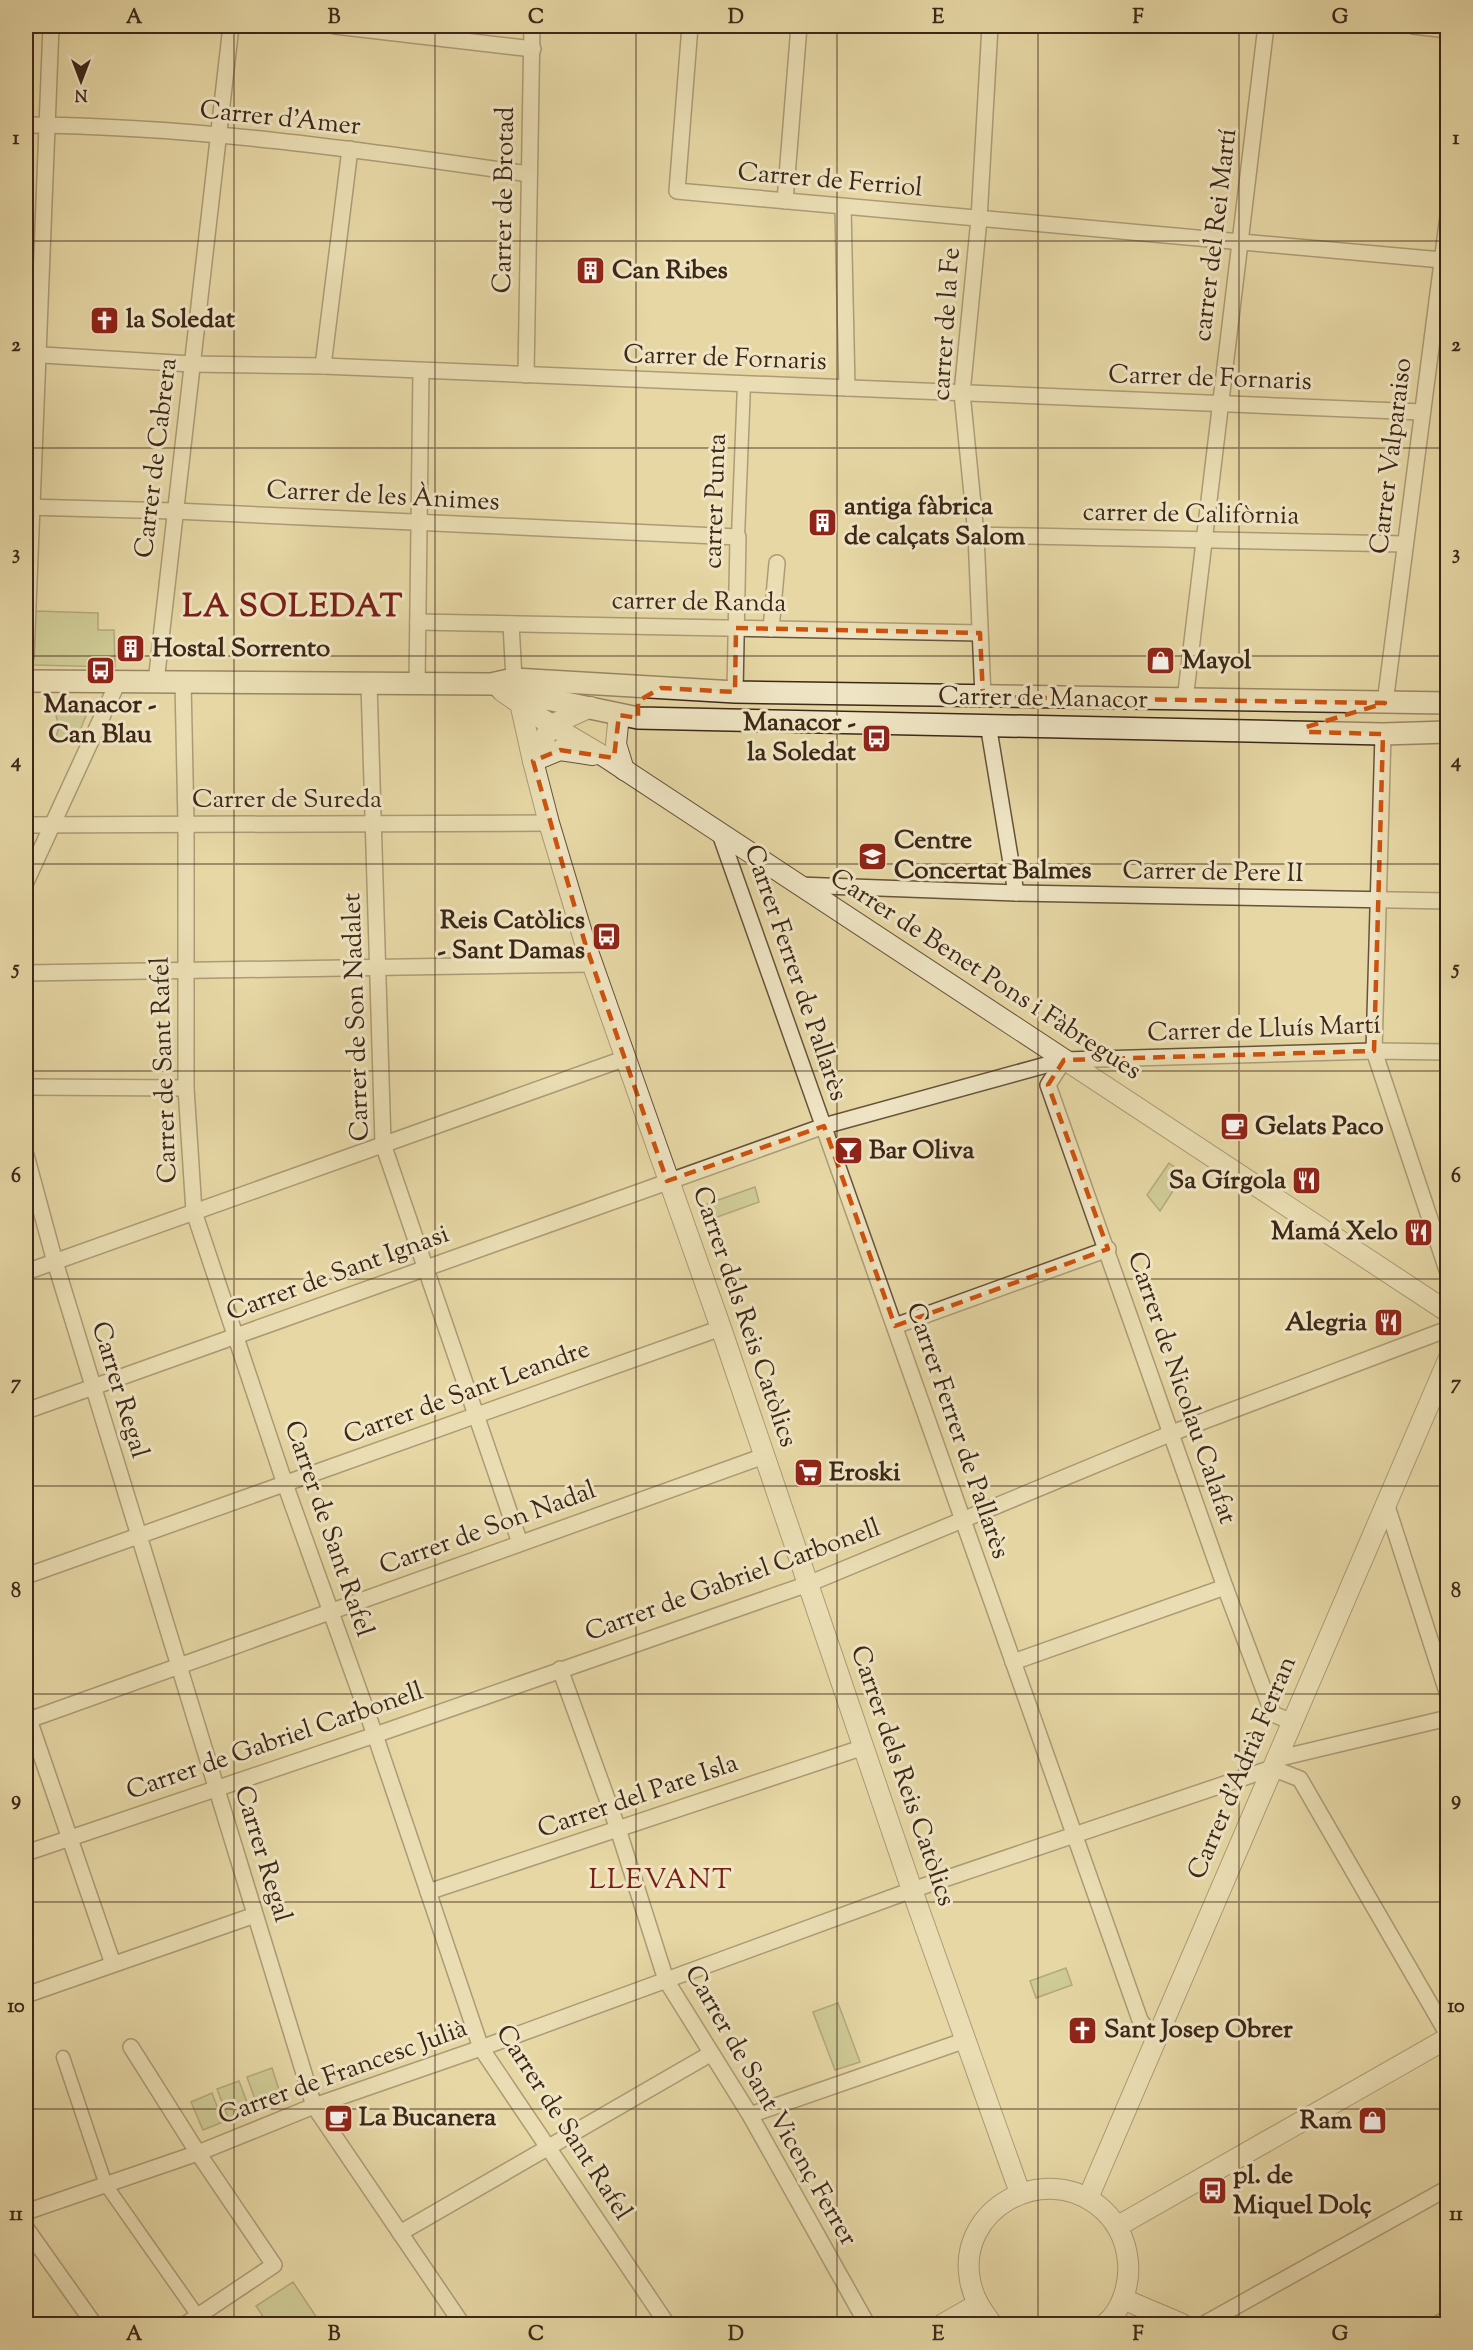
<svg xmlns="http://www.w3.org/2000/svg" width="1473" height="2350" font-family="'Sorts Mill Goudy',serif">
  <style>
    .green { fill: #b6be85; stroke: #7a724e; stroke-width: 1.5 }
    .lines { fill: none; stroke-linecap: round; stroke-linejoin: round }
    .pedestrian-casing { stroke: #67533b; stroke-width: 15 }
    .minor-casing { stroke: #67533b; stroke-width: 18 }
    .tertiary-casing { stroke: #67533b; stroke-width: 22 }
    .secondary-casing { stroke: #3d2718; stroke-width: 24 }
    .pedestrian { stroke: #efe5c4; stroke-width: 12 }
    .minor { stroke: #efe5c4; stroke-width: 15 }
    .tertiary { stroke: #efe5c4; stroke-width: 20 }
    .secondary { stroke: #efe5c4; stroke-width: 21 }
    .marked { fill: none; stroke: #ce520e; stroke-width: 4.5; stroke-dasharray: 12 8; stroke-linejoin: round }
    .grid { fill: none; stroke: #3d2718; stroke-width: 1.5; stroke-opacity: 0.55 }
    .labels { text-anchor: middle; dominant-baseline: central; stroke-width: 6; stroke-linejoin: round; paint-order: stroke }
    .street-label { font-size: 26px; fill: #3d2718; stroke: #efe5c4 }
    .poi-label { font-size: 26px; font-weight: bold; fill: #3d2718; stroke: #efe5c4; text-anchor: start }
    .quarter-label { font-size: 28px; letter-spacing: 1.5px; fill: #7a1f14; stroke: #efe5c4 }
    .district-label { font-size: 32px; font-weight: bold; letter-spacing: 1.5px; fill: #7a1f14; stroke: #efe5c4 }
    .neatline { fill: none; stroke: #3d2718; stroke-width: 2 }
    .grid-label { font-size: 20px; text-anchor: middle; font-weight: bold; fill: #3d2718 }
  </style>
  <rect width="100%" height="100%" fill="#e6d7a5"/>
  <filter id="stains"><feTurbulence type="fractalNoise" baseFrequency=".00333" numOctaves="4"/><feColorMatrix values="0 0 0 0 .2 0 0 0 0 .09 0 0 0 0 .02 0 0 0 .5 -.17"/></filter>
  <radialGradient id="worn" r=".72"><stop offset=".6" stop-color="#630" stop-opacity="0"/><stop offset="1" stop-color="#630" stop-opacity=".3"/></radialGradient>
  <g class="green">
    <path d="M 35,611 L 98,613 L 98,630 L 114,630 L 115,667 L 33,665 Z"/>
    <path d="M 53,704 L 86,705 L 89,708 L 75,743 L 56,737 L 59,727 Z"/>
    <path d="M 1169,1163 L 1184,1174 L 1160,1211 L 1147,1195 Z"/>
    <path d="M 755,1187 L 759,1202 L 709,1220 L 704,1205 Z"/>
    <path d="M 1066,1968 L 1072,1985 L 1036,1998 L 1030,1981 Z"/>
    <path d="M 838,2003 L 860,2062 L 835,2070 L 813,2012 Z"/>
    <path d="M 272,2068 L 282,2099 L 258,2108 L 247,2077 Z"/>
    <path d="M 239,2081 L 250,2110 L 228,2118 L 217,2089 Z"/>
    <path d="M 212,2093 L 223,2122 L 203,2130 L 191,2102 Z"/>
    <path d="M 293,2282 L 321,2324 L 268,2324 L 256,2306 Z"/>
  </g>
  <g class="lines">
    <defs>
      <g id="pedestrian">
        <path d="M 738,537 L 744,384"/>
        <path d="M 63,2057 L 106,2185 L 198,2316"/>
      </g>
      <g id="minor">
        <path d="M 335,26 L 533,49"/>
        <path d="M 690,26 L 677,191 L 1442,260"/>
        <path d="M 1413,26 L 1448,30"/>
        <path d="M 26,125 C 194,126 362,150 529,174"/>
        <path d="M 785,201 L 799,26"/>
        <path d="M 843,207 L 847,388"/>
        <path d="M 26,354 L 192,364 L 323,366 L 1422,412"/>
        <path d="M 323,366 L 350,149"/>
        <path d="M 526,375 L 532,26"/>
        <path d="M 26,507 L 175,511 L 738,537 L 735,692"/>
        <path d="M 976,535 L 1405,544"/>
        <path d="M 418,622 L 980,633"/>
        <path d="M 511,624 L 514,679"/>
        <path d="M 771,629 L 777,563"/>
        <path d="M 26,657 L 51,26"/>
        <path d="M 156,682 L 231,26"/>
        <path d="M 183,682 L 186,824 L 186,1088 L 194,1212 L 285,1484 L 375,1735 L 481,2048 L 667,2324"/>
        <path d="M 369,684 L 383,1144 L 520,1543"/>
        <path d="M 417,684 L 421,371"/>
        <path d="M 983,697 L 976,535 L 962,393 L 979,219 L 990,26"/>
        <path d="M 1185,700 L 1266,26"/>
        <path d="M 1385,703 L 1448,216"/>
        <path d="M 988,724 L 1016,893"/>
        <path d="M 1383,734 L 1374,1051 L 1448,1273"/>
        <path d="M 26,825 L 549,823"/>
        <path d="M 720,834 L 1140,2020 L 1155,2041"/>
        <path d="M 26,882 L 118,682"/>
        <path d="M 798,885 L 1016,893 L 1448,901"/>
        <path d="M 26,973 L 593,964"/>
        <path d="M 1064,1060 L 1048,1085 L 1225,1587 L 1273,1714 L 1292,1722"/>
        <path d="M 26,1087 L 186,1088"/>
        <path d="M 26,1155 L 55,1262 L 314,2106 L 462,2324"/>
        <path d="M 26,1272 L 626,1058"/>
        <path d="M 895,1326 L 1108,1249"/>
        <path d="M 26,1411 L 824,1126 L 1064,1060 L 1374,1051 L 1448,1052"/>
        <path d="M 1386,1503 L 1448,1695"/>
        <path d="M 26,1576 L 721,1328"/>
        <path d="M 1013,1662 L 1225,1587"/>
        <path d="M 560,1669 L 618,1829 L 666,1980 L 750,2115 L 867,2324"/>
        <path d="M 26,1711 L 113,1964"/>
        <path d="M 26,1721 L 764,1456"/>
        <path d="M 1276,1759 L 1448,1718"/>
        <path d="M 26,1853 L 375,1735 L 808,1584 L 1172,1433 L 1448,1329"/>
        <path d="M 428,1892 L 864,1747"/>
        <path d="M 26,1995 L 255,1915"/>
        <path d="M 131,2047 L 198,2153 L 274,2265 L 186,2324"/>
        <path d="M 750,2115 L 966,2040"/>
        <path d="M 26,2212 L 198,2153 L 314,2106 L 481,2048 L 912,1890 L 1272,1768 L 1300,1779 L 1448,2035"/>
        <path d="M 26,2228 L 94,2324"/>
        <path d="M 400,2233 L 710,2054"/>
        <path d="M 1204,2324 L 1448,2188"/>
        <path d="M 1438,2324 L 1448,2318"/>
      </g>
      <g id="tertiary">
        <path d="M 502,691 L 551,725 L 605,757 L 1448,1312"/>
        <path d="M 519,698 L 533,761 L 560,750 L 593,755"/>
        <path d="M 591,707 L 551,725 L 533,761 L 549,823 L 585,943 L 721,1328 L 912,1890 L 1020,2193"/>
        <path d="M 619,715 L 616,744 L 624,770"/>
        <path d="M 1088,2198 L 1448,1360"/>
        <path d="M 1118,2226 L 1448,2038"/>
        <path d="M 1123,2299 L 1182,2324"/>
        <path d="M 943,2324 L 978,2304"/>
        <path d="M 992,2324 C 982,2311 973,2298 970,2280 C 957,2210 1041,2163 1096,2204 C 1115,2218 1126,2239 1128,2262 C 1130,2283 1122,2311 1105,2324"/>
      </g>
      <g id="secondary">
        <path d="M 26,681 L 491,684 L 514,679 L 735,692 L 1448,703"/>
        <path d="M 498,686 L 518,693 L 638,718 L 1383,734 L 1448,732"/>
      </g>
    </defs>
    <use href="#pedestrian" class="pedestrian-casing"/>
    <use href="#minor" class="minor-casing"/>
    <use href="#tertiary" class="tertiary-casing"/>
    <use href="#secondary" class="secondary-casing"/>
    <use href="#pedestrian" class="pedestrian"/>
    <use href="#minor" class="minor"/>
    <use href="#tertiary" class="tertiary"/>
    <use href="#secondary" class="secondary"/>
  </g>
  <path d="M0 0H1473V2350H0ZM 736,628 L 980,633 L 983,697 L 1385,703 L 1306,727 L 1307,732 L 1383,734 L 1374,1051 L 1064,1060 L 1048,1085 L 1108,1249 L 895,1326 L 824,1126 L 667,1181 L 585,943 L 533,761 L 560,750 L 614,758 L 619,715 L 638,718 L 638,701 L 661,688 L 735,692 Z" fill="#e6d7a5" fill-opacity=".55" fill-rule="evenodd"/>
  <path class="marked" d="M 736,628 L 980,633 L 983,697 L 1385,703 L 1306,727 L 1307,732 L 1383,734 L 1374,1051 L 1064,1060 L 1048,1085 L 1108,1249 L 895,1326 L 824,1126 L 667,1181 L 585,943 L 533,761 L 560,750 L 614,758 L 619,715 L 638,718 L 638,701 L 661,688 L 735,692 Z"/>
  <path class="grid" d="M 234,26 L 234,2324M 435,26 L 435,2324M 636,26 L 636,2324M 837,26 L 837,2324M 1038,26 L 1038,2324M 1239,26 L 1239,2324M 26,241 L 1448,241M 26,448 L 1448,448M 26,656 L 1448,656M 26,864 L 1448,864M 26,1071 L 1448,1071M 26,1279 L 1448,1279M 26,1486 L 1448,1486M 26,1694 L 1448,1694M 26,1902 L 1448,1902M 26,2109 L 1448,2109"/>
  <defs>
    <symbol id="building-square" viewBox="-11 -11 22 22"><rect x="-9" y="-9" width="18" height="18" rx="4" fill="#8f2418" stroke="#efe5c4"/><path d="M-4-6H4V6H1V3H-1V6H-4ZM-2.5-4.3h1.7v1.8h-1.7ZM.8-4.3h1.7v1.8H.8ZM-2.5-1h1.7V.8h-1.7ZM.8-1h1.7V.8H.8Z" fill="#fff"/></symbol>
    <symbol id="church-square" viewBox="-11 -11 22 22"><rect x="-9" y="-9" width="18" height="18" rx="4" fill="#8f2418" stroke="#efe5c4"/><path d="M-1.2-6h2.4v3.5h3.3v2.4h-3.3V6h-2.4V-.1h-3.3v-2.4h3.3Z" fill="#fff"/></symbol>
    <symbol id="shop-square" viewBox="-11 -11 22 22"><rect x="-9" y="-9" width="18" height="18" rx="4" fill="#8f2418" stroke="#efe5c4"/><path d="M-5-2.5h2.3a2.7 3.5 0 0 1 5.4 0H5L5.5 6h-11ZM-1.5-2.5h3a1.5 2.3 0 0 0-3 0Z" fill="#fff"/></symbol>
    <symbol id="bus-square" viewBox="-11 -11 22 22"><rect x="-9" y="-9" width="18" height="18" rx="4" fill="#8f2418" stroke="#efe5c4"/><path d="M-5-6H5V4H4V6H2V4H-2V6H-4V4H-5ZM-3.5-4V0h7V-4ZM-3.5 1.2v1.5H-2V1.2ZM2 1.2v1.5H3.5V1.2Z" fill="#fff"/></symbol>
    <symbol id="school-square" viewBox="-11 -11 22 22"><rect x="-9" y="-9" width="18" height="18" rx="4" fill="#8f2418" stroke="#efe5c4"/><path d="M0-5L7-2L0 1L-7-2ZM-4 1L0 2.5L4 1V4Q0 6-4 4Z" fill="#fff"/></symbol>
    <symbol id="cafe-square" viewBox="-11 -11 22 22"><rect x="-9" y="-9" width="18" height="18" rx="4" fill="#8f2418" stroke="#efe5c4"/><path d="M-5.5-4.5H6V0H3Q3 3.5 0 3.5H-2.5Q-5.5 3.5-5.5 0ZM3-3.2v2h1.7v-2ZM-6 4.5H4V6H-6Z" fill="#fff"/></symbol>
    <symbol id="bar-square" viewBox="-11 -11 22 22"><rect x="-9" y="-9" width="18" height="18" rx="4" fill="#8f2418" stroke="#efe5c4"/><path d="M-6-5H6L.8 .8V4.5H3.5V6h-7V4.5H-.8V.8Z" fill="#fff"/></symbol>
    <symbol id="restaurant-square" viewBox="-11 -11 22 22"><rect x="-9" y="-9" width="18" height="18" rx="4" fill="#8f2418" stroke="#efe5c4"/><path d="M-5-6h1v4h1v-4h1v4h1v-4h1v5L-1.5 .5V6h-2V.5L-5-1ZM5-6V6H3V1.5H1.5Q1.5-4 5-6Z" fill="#fff"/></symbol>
    <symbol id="supermarket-square" viewBox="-11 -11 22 22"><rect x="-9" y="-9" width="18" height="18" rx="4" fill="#8f2418" stroke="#efe5c4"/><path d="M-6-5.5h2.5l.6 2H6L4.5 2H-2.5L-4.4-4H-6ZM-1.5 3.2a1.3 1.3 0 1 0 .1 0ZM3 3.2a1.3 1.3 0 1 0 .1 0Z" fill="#fff"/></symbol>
  </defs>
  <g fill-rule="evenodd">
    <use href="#building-square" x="574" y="254" width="33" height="33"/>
    <use href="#church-square" x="88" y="304" width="33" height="33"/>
    <use href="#building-square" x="806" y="506" width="33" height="33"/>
    <use href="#building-square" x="114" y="632" width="33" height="33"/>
    <use href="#shop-square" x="1144" y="644" width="33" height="33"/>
    <use href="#bus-square" x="84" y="654" width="33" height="33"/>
    <use href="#bus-square" x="860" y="722" width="33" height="33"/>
    <use href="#school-square" x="856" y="840" width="33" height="33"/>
    <use href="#bus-square" x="590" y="920" width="33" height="33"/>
    <use href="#cafe-square" x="1218" y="1110" width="33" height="33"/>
    <use href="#bar-square" x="832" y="1134" width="33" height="33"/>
    <use href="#restaurant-square" x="1290" y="1164" width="33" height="33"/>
    <use href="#restaurant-square" x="1402" y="1216" width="33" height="33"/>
    <use href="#restaurant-square" x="1372" y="1306" width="33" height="33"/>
    <use href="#supermarket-square" x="792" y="1456" width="33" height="33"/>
    <use href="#church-square" x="1066" y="2014" width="33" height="33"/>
    <use href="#cafe-square" x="322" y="2102" width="33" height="33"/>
    <use href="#shop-square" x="1356" y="2104" width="33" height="33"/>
    <use href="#bus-square" x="1196" y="2174" width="33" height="33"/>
  </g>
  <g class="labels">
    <g class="street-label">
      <text transform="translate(280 119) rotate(6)">Carrer d'Amer</text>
      <text transform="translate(830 181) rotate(5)">Carrer de Ferriol</text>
      <text transform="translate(505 200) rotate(-89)">Carrer de Brotad</text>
      <text transform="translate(1216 235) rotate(-83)">carrer del Rei Martí</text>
      <text transform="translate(947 324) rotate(-86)">carrer de la Fe</text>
      <text transform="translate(725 359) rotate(2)">Carrer de Fornaris</text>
      <text transform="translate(1210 379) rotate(2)">Carrer de Fornaris</text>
      <text transform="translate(1392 456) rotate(-83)">Carrer Valparaiso</text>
      <text transform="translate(157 458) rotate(-83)">Carrer de Cabrera</text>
      <text transform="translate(383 497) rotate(3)">Carrer de les Ànimes</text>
      <text transform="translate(716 501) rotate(-88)">carrer Punta</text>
      <text transform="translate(1191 515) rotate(1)">carrer de Califòrnia</text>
      <text transform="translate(699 603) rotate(1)">carrer de Randa</text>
      <text transform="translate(1043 699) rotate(1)">Carrer de Manacor</text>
      <text x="287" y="800">Carrer de Sureda</text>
      <text transform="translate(1213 873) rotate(1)">Carrer de Pere II</text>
      <text transform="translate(795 973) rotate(71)">Carrer Ferrer de Pallarès</text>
      <text transform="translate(985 975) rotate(33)">Carrer de Benet Pons i Fàbregues</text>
      <text transform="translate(357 1017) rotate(-92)">Carrer de Son Nadalet</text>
      <text transform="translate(1264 1030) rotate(-2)">Carrer de Lluís Martí</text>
      <text transform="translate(165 1070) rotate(-92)">Carrer de Sant Rafel</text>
      <text transform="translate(338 1274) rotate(-20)">Carrer de Sant Ignasi</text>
      <text transform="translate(744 1317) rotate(71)">Carrer dels Reis Catòlics</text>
      <text transform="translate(1181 1388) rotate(71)">Carrer de Nicolau Calafat</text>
      <text transform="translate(119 1390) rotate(73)">Carrer Regal</text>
      <text transform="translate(467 1393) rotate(-20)">Carrer de Sant Leandre</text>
      <text transform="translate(957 1431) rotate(71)">Carrer Ferrer de Pallarès</text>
      <text transform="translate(328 1529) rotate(71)">Carrer de Sant Rafel</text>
      <text transform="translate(488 1529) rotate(-20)">Carrer de Son Nadal</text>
      <text transform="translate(733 1581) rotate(-20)">Carrer de Gabriel Carbonell</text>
      <text transform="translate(275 1742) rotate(-19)">Carrer de Gabriel Carbonell</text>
      <text transform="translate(1243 1768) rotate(-67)">Carrer d'Adrià Ferran</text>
      <text transform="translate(902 1776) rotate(71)">Carrer dels Reis Catòlics</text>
      <text transform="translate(638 1797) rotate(-19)">Carrer del Pare Isla</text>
      <text transform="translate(262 1854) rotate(73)">Carrer Regal</text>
      <text transform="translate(343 2073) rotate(-20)">Carrer de Francesc Julià</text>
      <text transform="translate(770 2106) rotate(60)">Carrer de Sant Vicenç Ferrer</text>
      <text transform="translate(563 2123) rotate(57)">Carrer de Sant Rafel</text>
    </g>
    <g class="poi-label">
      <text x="612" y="271">Can Ribes</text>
      <text x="126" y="320">la Soledat</text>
      <text x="844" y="507">antiga fàbrica<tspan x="844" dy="30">de calçats Salom</tspan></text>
      <text x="152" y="649">Hostal Sorrento</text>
      <text x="1182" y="661">Mayol</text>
      <text x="100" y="705" text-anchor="middle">Manacor -<tspan x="100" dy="30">Can Blau</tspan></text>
      <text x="856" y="723" text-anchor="end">Manacor -<tspan x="856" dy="30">la Soledat</tspan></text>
      <text x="894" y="841">Centre<tspan x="894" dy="30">Concertat Balmes</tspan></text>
      <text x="585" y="921" text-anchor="end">Reis Catòlics<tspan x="585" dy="30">- Sant Damas</tspan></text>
      <text x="1255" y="1127">Gelats Paco</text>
      <text x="869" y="1151">Bar Oliva</text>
      <text x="1286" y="1181" text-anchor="end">Sa Gírgola</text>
      <text x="1398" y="1232" text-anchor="end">Mamá Xelo</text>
      <text x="1367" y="1323" text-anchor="end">Alegria</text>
      <text x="829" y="1473">Eroski</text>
      <text x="1104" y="2030">Sant Josep Obrer</text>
      <text x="359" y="2118">La Bucanera</text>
      <text x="1352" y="2121" text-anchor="end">Ram</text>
      <text x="1233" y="2176">pl. de<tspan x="1233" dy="30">Miquel Dolç</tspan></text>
    </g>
    <g class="quarter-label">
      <text x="661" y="1881">LLEVANT</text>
    </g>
    <g class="district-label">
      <text x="293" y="608">LA SOLEDAT</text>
    </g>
  </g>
  <rect width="1473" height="2350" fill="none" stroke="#e6d7a5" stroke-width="66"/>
  <g transform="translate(81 81) rotate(180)" stroke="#efe5c4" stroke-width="4.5" paint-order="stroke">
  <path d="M0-4.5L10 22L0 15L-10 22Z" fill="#3d2718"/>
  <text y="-9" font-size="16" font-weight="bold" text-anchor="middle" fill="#3d2718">N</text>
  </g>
  <rect x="33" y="33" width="1407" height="2284" class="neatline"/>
  <g class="grid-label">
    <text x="134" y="23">A</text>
    <text x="334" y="23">B</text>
    <text x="536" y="23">C</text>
    <text x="736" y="23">D</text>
    <text x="938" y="23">E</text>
    <text x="1138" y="23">F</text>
    <text x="1340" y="23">G</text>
    <text x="16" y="144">1</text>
    <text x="1456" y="144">1</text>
    <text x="16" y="351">2</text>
    <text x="1456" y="351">2</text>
    <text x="16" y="559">3</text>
    <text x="1456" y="559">3</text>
    <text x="16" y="767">4</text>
    <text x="1456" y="767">4</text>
    <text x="16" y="974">5</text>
    <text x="1456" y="974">5</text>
    <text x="16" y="1182">6</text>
    <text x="1456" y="1182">6</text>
    <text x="16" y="1389">7</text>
    <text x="1456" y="1389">7</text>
    <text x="16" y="1597">8</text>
    <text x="1456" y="1597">8</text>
    <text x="16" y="1805">9</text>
    <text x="1456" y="1805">9</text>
    <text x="16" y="2012">10</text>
    <text x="1456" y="2012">10</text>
    <text x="16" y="2220">11</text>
    <text x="1456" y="2220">11</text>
    <text x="134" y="2340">A</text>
    <text x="334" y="2340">B</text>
    <text x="536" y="2340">C</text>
    <text x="736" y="2340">D</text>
    <text x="938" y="2340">E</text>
    <text x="1138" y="2340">F</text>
    <text x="1340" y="2340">G</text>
  </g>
  <rect width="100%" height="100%" filter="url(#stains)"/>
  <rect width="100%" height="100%" fill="url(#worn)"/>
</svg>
